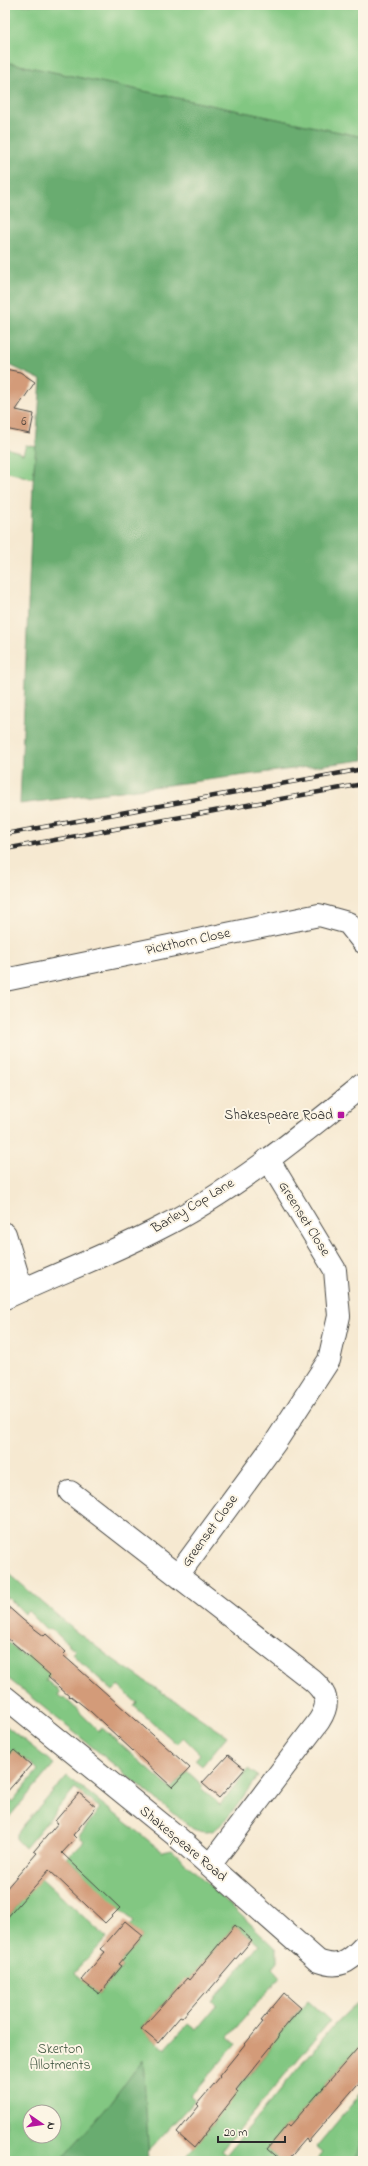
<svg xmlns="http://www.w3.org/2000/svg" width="368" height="2166" font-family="'Indie Flower',sans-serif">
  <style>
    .green { fill: #82c782; stroke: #567956; fill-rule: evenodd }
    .forest { fill: #69ac70; stroke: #4a6c4e }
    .building { fill: #d39b79 }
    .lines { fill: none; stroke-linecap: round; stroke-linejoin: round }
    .minor-casing { stroke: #494844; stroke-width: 24 }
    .minor { stroke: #fff; stroke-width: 22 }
    .rail-casing { stroke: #2b2b2b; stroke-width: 4.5 }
    .rail { stroke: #fcf5e5; stroke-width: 3; stroke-dasharray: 9; stroke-linecap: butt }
    .poi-dot { fill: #b5179e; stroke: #fcf5e5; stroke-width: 1.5 }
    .labels { text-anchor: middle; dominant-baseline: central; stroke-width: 4; stroke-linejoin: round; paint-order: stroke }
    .number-label { font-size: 12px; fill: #55473e }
    .street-label { font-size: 14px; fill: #2b2b2b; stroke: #fcf5e5 }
    .poi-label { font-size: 14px; fill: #2b2b2b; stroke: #fcf5e5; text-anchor: end }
    .park-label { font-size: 14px; fill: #455a45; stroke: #fcf5e5 }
  </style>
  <rect width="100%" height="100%" fill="#fcf5e5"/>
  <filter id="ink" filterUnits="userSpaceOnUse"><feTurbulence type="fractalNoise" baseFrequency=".025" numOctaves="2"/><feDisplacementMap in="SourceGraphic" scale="8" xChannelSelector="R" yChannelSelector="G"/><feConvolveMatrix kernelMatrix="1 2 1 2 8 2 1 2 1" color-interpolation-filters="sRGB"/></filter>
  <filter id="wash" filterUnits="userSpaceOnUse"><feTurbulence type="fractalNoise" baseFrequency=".012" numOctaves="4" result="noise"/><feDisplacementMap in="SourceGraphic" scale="16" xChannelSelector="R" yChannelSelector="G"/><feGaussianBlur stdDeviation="0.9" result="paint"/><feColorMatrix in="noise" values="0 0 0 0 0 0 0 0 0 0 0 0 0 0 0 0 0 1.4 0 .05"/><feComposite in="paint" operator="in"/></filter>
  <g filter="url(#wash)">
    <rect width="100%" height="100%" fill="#f6e9d1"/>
    <g class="green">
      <path d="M 5,5 L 363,5 L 363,137 L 5,62 Z"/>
      <path d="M 26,445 L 36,447 L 33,479 L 5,471 L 5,447 L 23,454 Z"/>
      <path d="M 5,1570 L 74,1630 L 114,1660 L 227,1736 L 202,1766 L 195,1760 L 200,1754 L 183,1737 L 177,1744 L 134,1706 L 137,1703 L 118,1686 L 113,1691 L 72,1654 L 75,1650 L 50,1628 L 47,1630 L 28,1611 L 25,1614 L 8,1597 L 6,1599 Z"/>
      <path d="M 7,1641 L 25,1657 L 29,1654 L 54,1671 L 46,1680 L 60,1692 L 58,1696 L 62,1699 L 65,1698 L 99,1731 L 102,1728 L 171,1789 L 187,1771 L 203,1786 L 201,1788 L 220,1805 L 248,1769 L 258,1776 C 246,1791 230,1820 214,1830 C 208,1834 199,1831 193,1829 L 5,1676 L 5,1642 Z"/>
      <path d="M 5,1725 L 54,1764 L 5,1822 L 5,1802 L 8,1799 L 12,1802 L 38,1770 L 29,1761 L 5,1760 Z"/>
      <path d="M 67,1776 L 163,1852 L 172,1850 L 277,1949 L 277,1962 L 272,1968 L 280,1977 L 228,2037 L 236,2044 L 191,2096 L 195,2100 L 148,2151 L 143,2060 L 111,2103 L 65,2156 L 82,2161 L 5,2161 L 5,1917 L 7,1918 L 41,1878 L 107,1938 L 74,1973 L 99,1994 L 122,1967 L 119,1964 L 143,1936 L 130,1926 L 134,1921 C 108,1902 90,1879 67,1858 L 84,1841 L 79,1836 L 100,1808 L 75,1788 L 25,1848 L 17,1840 L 17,1834 L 23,1826 ZM 235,1925 L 259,1945 L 212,2001 L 217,2005 L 196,2030 L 188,2024 L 165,2049 L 141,2029 L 186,1978 L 189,1980 ZM 30,2112 L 54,2112 L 54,2136 L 30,2136 Z"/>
      <path d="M 363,1997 L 363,2042 L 290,2126 L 288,2124 L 267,2149 L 281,2161 L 182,2161 L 216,2121 L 214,2119 L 279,2037 L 278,2035 L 308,2001 L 330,2021 L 221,2151 L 226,2155 L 335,2024 Z"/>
      <path d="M 363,2091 L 363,2136 L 355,2161 L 316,2161 L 323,2153 L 316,2147 Z"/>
    </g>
    <g class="forest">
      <path d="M 5,62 L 363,137 L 363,760 L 20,804 L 33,483 L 41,380 L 5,363 Z"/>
      <path d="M 143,2059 L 149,2161 L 82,2161 L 64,2156 L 111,2103 Z"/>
      <path d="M 363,2136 L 363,2161 L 355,2161 Z"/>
    </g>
    <g id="blocks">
      <g class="building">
        <path d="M 5,369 L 20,372 L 35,382 L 16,410 L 34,414 L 30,434 L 5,429 Z"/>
        <path d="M 5,1604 L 23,1620 L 44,1636 L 46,1634 L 66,1652 L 63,1655 L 190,1768 L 172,1787 L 91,1712 L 71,1696 L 70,1697 L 48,1677 L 50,1675 L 5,1636 Z"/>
        <path d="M 14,1750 L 31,1765 L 5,1794 L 5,1760 Z"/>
        <path d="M 228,1755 L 245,1769 L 219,1798 L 202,1783 Z"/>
        <path d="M 79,1793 L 96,1807 L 73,1835 L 76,1838 L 62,1853 L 120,1908 L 105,1923 L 49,1870 L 5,1920 L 5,1890 L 37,1853 L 34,1851 L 58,1823 L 55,1821 Z"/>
        <path d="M 125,1921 L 143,1936 L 119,1964 L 122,1966 L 99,1994 L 81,1980 L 105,1952 L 101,1949 Z"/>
        <path d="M 235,1925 L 252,1940 L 206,1994 L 204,1993 L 182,2018 L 180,2017 L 158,2043 L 141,2029 L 187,1978 L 189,1980 Z"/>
        <path d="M 284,1993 L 301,2008 L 278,2035 L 279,2037 L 236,2090 L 238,2092 L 194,2148 L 177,2133 L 199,2106 L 197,2104 L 220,2077 L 219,2076 L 263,2022 L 261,2021 Z"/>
        <path d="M 363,2042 L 363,2078 L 308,2142 L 306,2139 L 287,2161 L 281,2161 L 267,2149 L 288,2124 L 290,2126 Z"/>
      </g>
    </g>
  </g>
  <g filter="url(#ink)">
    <use href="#blocks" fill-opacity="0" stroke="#494844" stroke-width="1"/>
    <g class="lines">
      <defs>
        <g id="minor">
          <path d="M 5,980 L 319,915 L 348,923 L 363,942"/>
          <path d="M 5,1234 L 22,1290"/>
          <path d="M 5,1298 C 56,1274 110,1254 160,1228 C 233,1191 300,1136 363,1085"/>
          <path d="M 70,1492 L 312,1680 C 328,1694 330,1704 319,1721 L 210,1865"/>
          <path d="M 178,1575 L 275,1443 L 329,1360 L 339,1316 L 335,1270 L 268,1159"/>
          <path d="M 5,1697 L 175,1835 L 318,1961 C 339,1969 348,1963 363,1947"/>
        </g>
      </defs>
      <use href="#minor" class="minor-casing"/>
      <use href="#minor" class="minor"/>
      <defs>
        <g id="rail">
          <path d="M 5,834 L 363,769"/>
          <path d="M 5,849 L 363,784"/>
        </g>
      </defs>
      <use href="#rail" class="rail-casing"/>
      <use href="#rail" class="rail"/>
    </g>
  </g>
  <rect class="poi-dot" x="337" y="1111" width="8" height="8" rx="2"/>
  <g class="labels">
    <g class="number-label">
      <text x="24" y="422">6</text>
    </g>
    <g class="street-label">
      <text transform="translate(188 942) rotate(-12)">Pickthorn Close</text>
      <text transform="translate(193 1206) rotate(-31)">Barley Cop Lane</text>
      <text transform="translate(304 1219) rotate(58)">Greenset Close</text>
      <text transform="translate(210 1531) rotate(-54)">Greenset Close</text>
      <text transform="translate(183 1844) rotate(40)">Shakespeare Road</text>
    </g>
    <g class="poi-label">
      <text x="333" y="1115">Shakespeare Road</text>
    </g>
    <g class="park-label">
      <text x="60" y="2049">Skerton<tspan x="60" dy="16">Allotments</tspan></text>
    </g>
  </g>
  <rect width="368" height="2166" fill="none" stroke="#fcf5e5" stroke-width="20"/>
  <g transform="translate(42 2124) rotate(103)"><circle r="19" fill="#fcf5e5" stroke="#a8a49b"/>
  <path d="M0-3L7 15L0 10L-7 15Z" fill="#b5179e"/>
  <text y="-6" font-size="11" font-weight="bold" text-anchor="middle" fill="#2b2b2b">N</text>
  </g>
  <path d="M218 2136v6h67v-6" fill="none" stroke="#2b2b2b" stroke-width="2"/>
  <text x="224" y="2136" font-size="12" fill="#2b2b2b" stroke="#fcf5e5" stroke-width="3" paint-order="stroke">20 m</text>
</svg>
